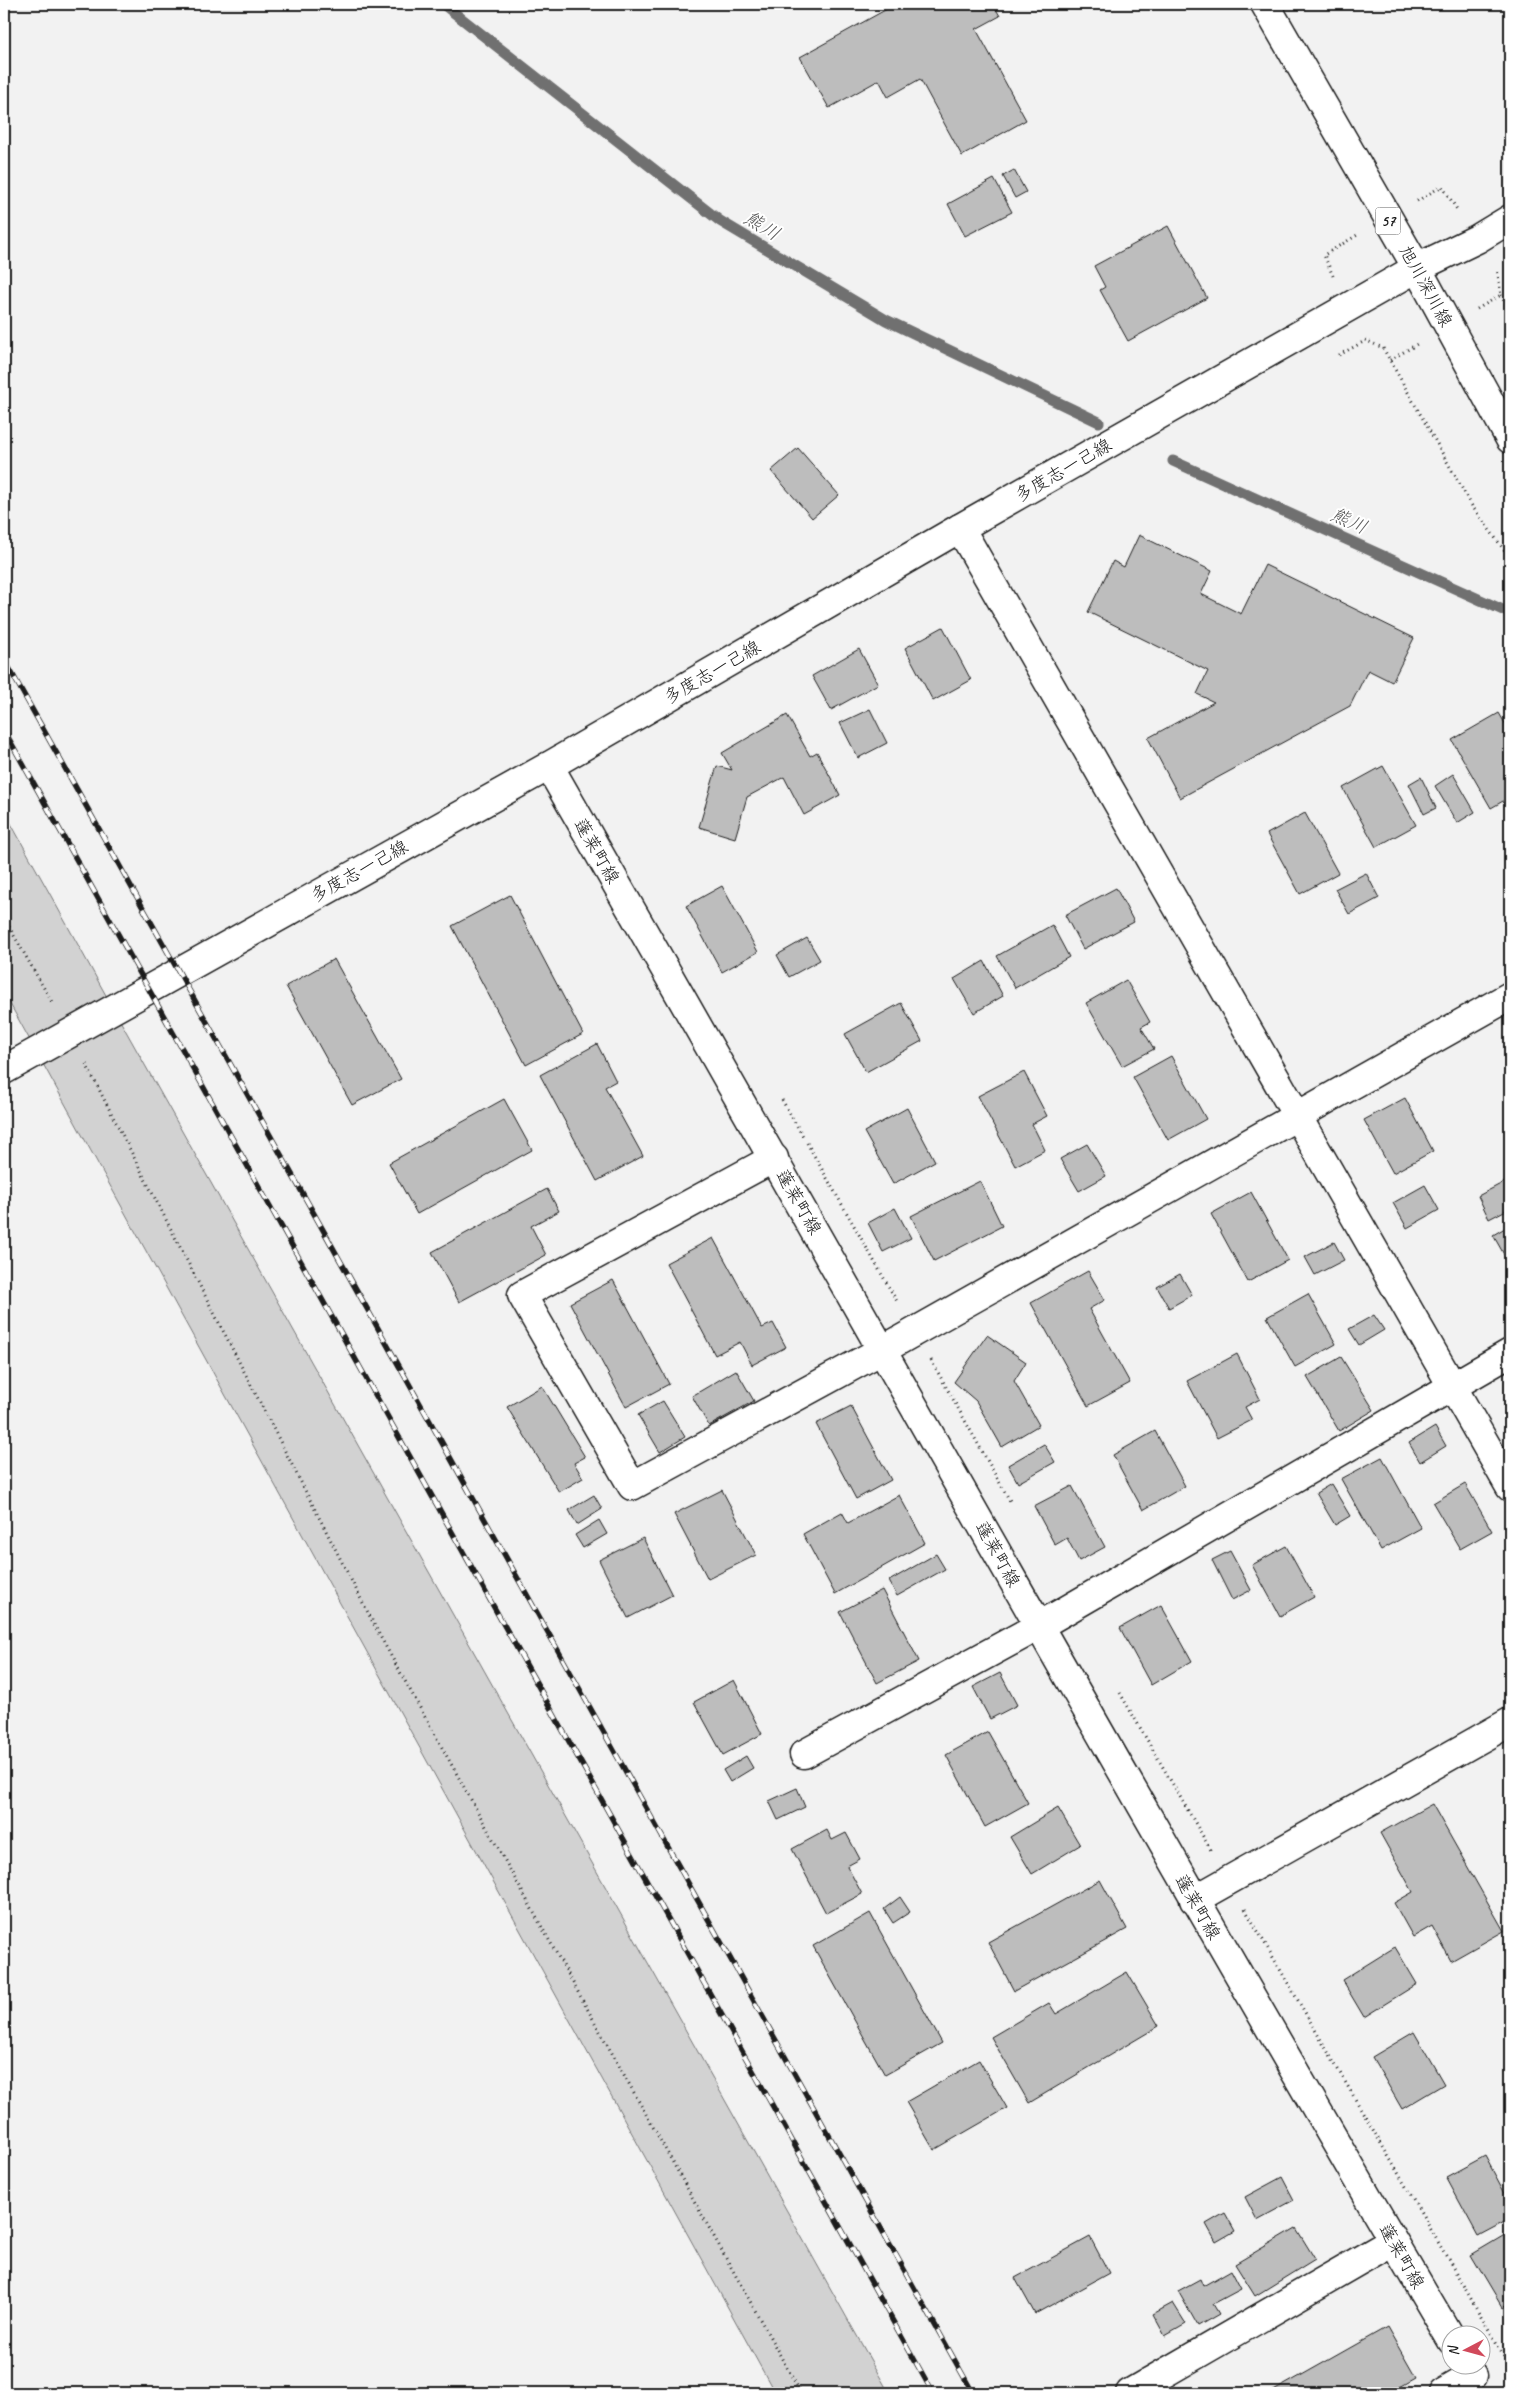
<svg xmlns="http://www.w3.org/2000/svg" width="1514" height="2397" font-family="Caveat,'Klee One',sans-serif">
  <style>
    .green { fill: #d2d2d2; stroke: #777 }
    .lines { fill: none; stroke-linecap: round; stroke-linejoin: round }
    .stream { stroke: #707070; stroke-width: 11 }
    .building { fill: #bdbdbd; stroke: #1c1c1c }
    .minor-casing { stroke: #1c1c1c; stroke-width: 31 }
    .major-casing { stroke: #1c1c1c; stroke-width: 31 }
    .path { stroke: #1c1c1c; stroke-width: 3; stroke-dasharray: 1 4; stroke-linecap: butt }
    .minor { stroke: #fff; stroke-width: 28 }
    .major { stroke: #fff; stroke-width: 28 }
    .rail-casing { stroke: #1c1c1c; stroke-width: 5.5 }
    .rail { stroke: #fff; stroke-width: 4; stroke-dasharray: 11; stroke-linecap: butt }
    .labels { text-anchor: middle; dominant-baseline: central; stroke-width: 4; stroke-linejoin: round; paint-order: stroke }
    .shield { fill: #fff; stroke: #606060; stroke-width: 1 }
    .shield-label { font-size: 16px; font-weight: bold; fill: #1c1c1c }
    .street-label { font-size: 18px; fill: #1c1c1c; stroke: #fff }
    .water-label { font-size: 19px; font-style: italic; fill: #5b5b5b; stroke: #fff }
  </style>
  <rect width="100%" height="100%" fill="#f2f2f2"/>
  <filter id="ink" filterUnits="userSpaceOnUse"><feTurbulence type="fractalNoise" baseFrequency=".02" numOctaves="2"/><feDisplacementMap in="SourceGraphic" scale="10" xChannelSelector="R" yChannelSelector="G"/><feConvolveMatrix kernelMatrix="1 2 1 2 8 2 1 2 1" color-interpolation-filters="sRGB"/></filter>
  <g filter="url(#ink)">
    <path class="green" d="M 4,811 L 113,1008 L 889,2393 L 775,2393 L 4,993 Z"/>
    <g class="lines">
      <g class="stream">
        <path d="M 443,4 L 720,221 L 886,320 L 1099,422"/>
        <path d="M 1173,461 L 1505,611 L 1510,610"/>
      </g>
    </g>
    <g class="building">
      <path d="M 896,4 L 993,4 L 1000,16 L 976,29 L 1026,120 L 962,156 L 920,79 L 888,97 L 879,80 L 829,108 L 800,57 Z"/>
      <path d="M 1014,170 L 1026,192 L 1015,198 L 1003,176 Z"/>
      <path d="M 994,179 L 1012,212 L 965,236 L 948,204 Z"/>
      <path d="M 1168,226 L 1207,298 L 1128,341 L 1100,290 L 1105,287 L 1094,266 Z"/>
      <path d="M 798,448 L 839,495 L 812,518 L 771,471 Z"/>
      <path d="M 1139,535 L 1212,571 L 1201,594 L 1241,614 L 1265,565 L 1414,638 L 1392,682 L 1368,670 L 1350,706 L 1180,798 L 1148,738 L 1214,702 L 1197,694 L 1208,671 L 1088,612 L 1113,561 L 1124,567 Z"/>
      <path d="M 943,627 L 971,680 L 933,701 L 905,648 Z"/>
      <path d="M 859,649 L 878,684 L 831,710 L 812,676 Z"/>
      <path d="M 870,709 L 887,743 L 858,758 L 840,723 Z"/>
      <path d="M 1499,713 L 1510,732 L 1510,797 L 1491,808 L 1452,740 Z"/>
      <path d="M 787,715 L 810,756 L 817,752 L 840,795 L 804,815 L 784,777 L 747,797 L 735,838 L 699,827 L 717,766 L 732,770 L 722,753 Z"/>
      <path d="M 1383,766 L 1416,825 L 1376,847 L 1343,788 Z"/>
      <path d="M 1453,774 L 1475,812 L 1457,823 L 1435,786 Z"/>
      <path d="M 1421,777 L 1436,808 L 1424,814 L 1409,784 Z"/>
      <path d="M 1305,813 L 1338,873 L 1300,894 L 1267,834 Z"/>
      <path d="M 1366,873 L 1379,898 L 1349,914 L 1335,889 Z"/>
      <path d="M 722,886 L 758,952 L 722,972 L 686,906 Z"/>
      <path d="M 1116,888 L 1134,922 L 1083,949 L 1065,915 Z"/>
      <path d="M 510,895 L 583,1034 L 526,1065 L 452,926 Z"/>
      <path d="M 1052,925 L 1069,957 L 1015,988 L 997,956 Z"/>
      <path d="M 807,938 L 820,960 L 789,977 L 777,955 Z"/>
      <path d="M 334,959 L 401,1079 L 352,1105 L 286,986 Z"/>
      <path d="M 984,961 L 1003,996 L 974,1013 L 954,979 Z"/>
      <path d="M 1126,980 L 1150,1022 L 1141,1027 L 1154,1049 L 1122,1066 L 1086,1003 Z"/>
      <path d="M 901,1003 L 922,1041 L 866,1072 L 845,1034 Z"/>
      <path d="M 597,1044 L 616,1081 L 605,1087 L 643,1156 L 597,1181 L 540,1075 Z"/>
      <path d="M 1171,1056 L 1206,1119 L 1168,1140 L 1133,1077 Z"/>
      <path d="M 1024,1072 L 1047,1116 L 1032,1124 L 1045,1150 L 1015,1166 L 978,1096 Z"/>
      <path d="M 1405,1098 L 1433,1151 L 1393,1173 L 1364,1120 Z"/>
      <path d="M 504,1099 L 532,1150 L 417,1214 L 389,1163 Z"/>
      <path d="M 907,1108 L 935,1161 L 893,1184 L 864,1132 Z"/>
      <path d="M 1087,1144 L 1106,1176 L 1079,1191 L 1060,1159 Z"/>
      <path d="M 1510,1179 L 1510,1208 L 1489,1219 L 1478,1196 Z"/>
      <path d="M 980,1181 L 1002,1226 L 934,1261 L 911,1216 Z"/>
      <path d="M 1425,1185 L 1439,1210 L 1407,1228 L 1393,1203 Z"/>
      <path d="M 547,1189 L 559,1211 L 531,1226 L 546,1255 L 459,1302 L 432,1252 Z"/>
      <path d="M 1251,1192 L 1288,1260 L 1248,1282 L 1211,1214 Z"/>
      <path d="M 895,1208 L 911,1238 L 883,1252 L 868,1223 Z"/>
      <path d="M 1510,1225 L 1510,1265 L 1493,1235 Z"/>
      <path d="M 713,1238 L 762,1328 L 773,1323 L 786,1347 L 752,1365 L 740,1342 L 715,1355 L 666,1263 Z"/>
      <path d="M 1334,1242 L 1344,1260 L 1315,1275 L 1305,1257 Z"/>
      <path d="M 1088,1271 L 1105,1300 L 1089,1309 L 1130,1383 L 1088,1406 L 1031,1303 Z"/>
      <path d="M 1180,1274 L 1192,1295 L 1169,1308 L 1157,1287 Z"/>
      <path d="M 613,1280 L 669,1384 L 626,1407 L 570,1303 Z"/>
      <path d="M 1308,1294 L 1336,1344 L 1295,1367 L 1267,1317 Z"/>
      <path d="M 1374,1315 L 1384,1330 L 1359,1345 L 1349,1329 Z"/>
      <path d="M 987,1335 L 1026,1362 L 1014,1381 L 1039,1425 L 1002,1447 L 976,1401 L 954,1382 Z"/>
      <path d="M 1237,1354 L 1260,1399 L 1245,1407 L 1252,1420 L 1217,1438 L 1187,1381 Z"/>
      <path d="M 1341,1357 L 1374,1410 L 1339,1431 L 1307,1377 Z"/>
      <path d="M 736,1370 L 754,1401 L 709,1426 L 692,1396 Z"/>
      <path d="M 542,1386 L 585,1457 L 574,1463 L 583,1478 L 559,1492 L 507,1407 Z"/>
      <path d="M 663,1401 L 685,1437 L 660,1452 L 638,1415 Z"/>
      <path d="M 851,1406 L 891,1480 L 856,1499 L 816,1424 Z"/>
      <path d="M 1435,1427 L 1446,1446 L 1420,1462 L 1409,1443 Z"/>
      <path d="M 1155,1431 L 1185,1486 L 1143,1510 L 1113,1455 Z"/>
      <path d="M 1044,1444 L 1055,1462 L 1018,1483 L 1008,1465 Z"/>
      <path d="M 1382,1457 L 1421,1528 L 1381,1550 L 1341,1479 Z"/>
      <path d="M 1331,1484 L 1350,1516 L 1335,1525 L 1316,1493 Z"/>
      <path d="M 1465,1484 L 1492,1531 L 1460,1549 L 1433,1503 Z"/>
      <path d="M 1072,1486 L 1105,1547 L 1079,1561 L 1067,1538 L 1055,1545 L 1034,1506 Z"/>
      <path d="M 722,1490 L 756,1555 L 708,1579 L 674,1514 Z"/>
      <path d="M 594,1495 L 602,1509 L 577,1525 L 569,1510 Z"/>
      <path d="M 899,1495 L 925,1543 L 835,1594 L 803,1534 L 842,1512 L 848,1523 Z"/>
      <path d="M 599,1520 L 607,1534 L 583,1548 L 575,1535 Z"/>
      <path d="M 643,1538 L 672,1595 L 628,1618 L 599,1560 Z"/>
      <path d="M 1286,1546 L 1314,1597 L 1280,1616 L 1252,1565 Z"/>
      <path d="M 1230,1551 L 1251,1590 L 1232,1600 L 1212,1560 Z"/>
      <path d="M 936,1554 L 945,1569 L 897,1596 L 889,1581 Z"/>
      <path d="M 882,1590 L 919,1661 L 877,1683 L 840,1612 Z"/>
      <path d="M 1161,1605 L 1192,1661 L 1151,1685 L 1120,1628 Z"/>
      <path d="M 1000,1673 L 1017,1705 L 990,1719 L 973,1687 Z"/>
      <path d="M 734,1680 L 762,1734 L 723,1755 L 694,1702 Z"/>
      <path d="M 988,1732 L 1028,1803 L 985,1827 L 946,1755 Z"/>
      <path d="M 746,1756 L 753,1768 L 730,1782 L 723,1770 Z"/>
      <path d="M 797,1788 L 805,1807 L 778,1820 L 769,1801 Z"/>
      <path d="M 1432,1804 L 1504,1931 L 1451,1961 L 1432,1926 L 1413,1937 L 1394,1903 L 1413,1892 L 1380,1833 Z"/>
      <path d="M 1058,1808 L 1080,1845 L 1032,1874 L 1010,1837 Z"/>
      <path d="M 827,1830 L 832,1840 L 846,1833 L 860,1859 L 847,1866 L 862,1894 L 826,1913 L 792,1849 Z"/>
      <path d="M 1100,1880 L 1127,1929 L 1014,1991 L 988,1942 Z"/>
      <path d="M 900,1897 L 910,1912 L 893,1923 L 884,1909 Z"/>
      <path d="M 870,1913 L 942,2043 L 885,2075 L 813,1946 Z"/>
      <path d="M 1395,1947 L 1417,1984 L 1364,2017 L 1342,1980 Z"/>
      <path d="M 1127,1972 L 1159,2026 L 1029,2103 L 991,2037 L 1049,2003 L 1056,2014 Z"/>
      <path d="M 1414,2032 L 1444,2084 L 1402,2109 L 1372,2057 Z"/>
      <path d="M 979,2060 L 1007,2108 L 934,2150 L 906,2102 Z"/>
      <path d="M 1485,2156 L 1510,2203 L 1510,2219 L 1478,2236 L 1446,2177 Z"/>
      <path d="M 1282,2177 L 1294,2200 L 1257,2220 L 1245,2197 Z"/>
      <path d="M 1225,2213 L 1235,2231 L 1216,2242 L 1206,2224 Z"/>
      <path d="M 1296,2228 L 1315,2259 L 1255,2296 L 1235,2264 Z"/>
      <path d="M 1508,2233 L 1510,2237 L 1510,2302 L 1502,2307 L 1471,2255 Z"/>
      <path d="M 1090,2237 L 1109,2273 L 1035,2314 L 1015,2278 Z"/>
      <path d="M 1231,2270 L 1241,2289 L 1213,2304 L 1219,2314 L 1198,2326 L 1178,2291 L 1200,2279 L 1203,2286 Z"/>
      <path d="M 1173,2303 L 1186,2324 L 1165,2336 L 1153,2314 Z"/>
      <path d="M 1387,2327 L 1416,2378 L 1389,2393 L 1270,2393 Z"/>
    </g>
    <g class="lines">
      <defs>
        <g id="minor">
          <path d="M 1417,268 L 1477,239 L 1510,219"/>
          <path d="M 960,528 L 1510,1487"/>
          <path d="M 549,766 C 850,1291 1145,1819 1452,2341"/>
          <path d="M 774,1158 L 522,1295 L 632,1486 L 884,1349 L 1510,996"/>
          <path d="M 804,1754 L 1039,1626 L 1510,1353"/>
          <path d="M 1194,1900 L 1510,1722"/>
          <path d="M 1130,2393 L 1393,2241"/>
          <path d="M 1443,2393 L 1472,2376"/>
        </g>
        <g id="major">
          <path d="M 1265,4 L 1417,268 L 1510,439"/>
          <path d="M 4,1070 L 549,766 L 960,528 L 1417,268"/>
        </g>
      </defs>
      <use href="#minor" class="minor-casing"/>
      <use href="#major" class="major-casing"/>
      <g class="path">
        <path d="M 1417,201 L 1442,186 L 1458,211"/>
        <path d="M 1333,276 L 1324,255 L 1359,234"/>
        <path d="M 1501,295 L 1510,314"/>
        <path d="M 1477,309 L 1501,295 L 1497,268"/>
        <path d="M 1365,340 L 1383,348 L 1472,506 L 1510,558"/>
        <path d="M 1339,355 L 1365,341"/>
        <path d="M 1390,360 L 1419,343"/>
        <path d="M 4,918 L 53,1004"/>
        <path d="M 86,1064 L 380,1636 L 801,2393"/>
        <path d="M 782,1100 L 804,1138"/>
        <path d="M 807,1143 L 898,1303"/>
        <path d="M 931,1360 L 1010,1501"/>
        <path d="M 1120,1693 L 1212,1852"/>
        <path d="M 1245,1909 L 1510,2366"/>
      </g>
      <use href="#minor" class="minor"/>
      <use href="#major" class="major"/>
      <defs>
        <g id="rail">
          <path d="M 4,659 L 973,2393"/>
          <path d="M 4,730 L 933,2393"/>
        </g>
      </defs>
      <use href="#rail" class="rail-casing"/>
      <use href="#rail" class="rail"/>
    </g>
  </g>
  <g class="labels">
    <rect class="shield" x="1375.5" y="207.5" width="25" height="27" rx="4"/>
    <g class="shield-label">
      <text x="1388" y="221">57</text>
    </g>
    <g class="street-label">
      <text transform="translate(1426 286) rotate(61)">旭川深川線</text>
      <text transform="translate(1063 470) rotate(-30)">多度志一己線</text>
      <text transform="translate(712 672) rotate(-30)">多度志一己線</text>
      <text transform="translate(597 851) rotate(60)">蓬莱町線</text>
      <text transform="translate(359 871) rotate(-29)">多度志一己線</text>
      <text transform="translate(799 1202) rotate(60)">蓬莱町線</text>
      <text transform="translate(998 1554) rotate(61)">蓬莱町線</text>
      <text transform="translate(1198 1907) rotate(60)">蓬莱町線</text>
      <text transform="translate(1402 2256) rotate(60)">蓬莱町線</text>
    </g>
    <g class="water-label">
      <text transform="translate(762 226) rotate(31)">熊川</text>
      <text transform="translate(1349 521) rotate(24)">熊川</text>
    </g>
  </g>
  <rect width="1514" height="2397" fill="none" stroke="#fff" stroke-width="20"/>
  <rect x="10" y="10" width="1494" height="2377" fill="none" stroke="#1c1c1c" stroke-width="2" filter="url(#ink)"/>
  <g transform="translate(1466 2350) rotate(264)"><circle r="24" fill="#ffffff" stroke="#a4a4a4"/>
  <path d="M0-4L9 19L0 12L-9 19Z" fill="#d1495b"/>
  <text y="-8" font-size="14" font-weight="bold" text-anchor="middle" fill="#1c1c1c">N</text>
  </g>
</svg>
